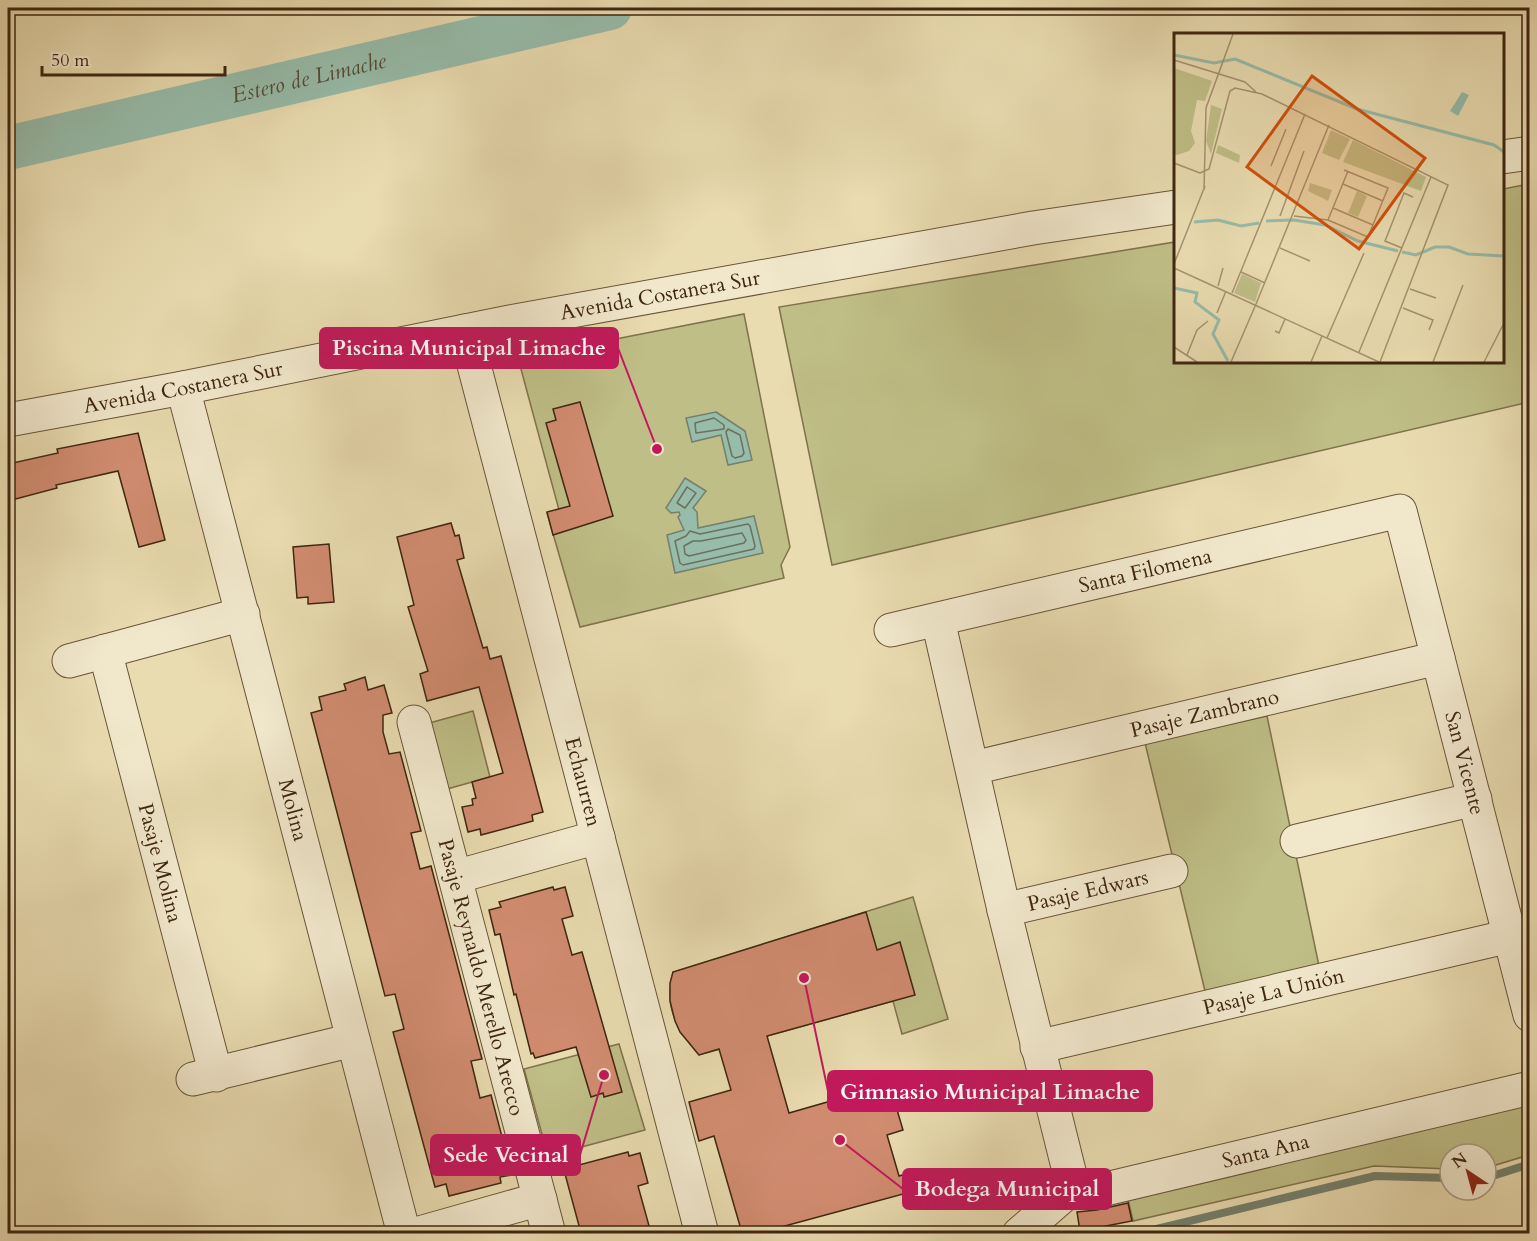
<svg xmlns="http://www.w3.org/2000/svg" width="1537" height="1241" font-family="Cardo,serif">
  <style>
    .green { fill: #bfbe86; stroke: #7f724c; stroke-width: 1.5 }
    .water { fill: #97bcaa; stroke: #74806d; stroke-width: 1.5 }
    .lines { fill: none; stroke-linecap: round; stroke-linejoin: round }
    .shore { stroke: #6b715e; stroke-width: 1.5 }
    .stream { stroke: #74806d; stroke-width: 8 }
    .river { stroke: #97bcaa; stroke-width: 44 }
    .building { fill: #d18c70; stroke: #3f2611; stroke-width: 1.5 }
    .minor-casing { stroke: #6a5439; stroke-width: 35 }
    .minor { stroke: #f1e8cc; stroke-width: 33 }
    .labels { text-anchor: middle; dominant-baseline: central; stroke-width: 4.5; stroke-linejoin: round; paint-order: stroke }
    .street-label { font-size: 21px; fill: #3f2611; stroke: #f1e8cc }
    .water-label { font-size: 22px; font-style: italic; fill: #554c37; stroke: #f1e8cc }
    .inset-river { fill: none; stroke: #97bcaa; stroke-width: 3 }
    .inset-road { fill: none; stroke: #a59370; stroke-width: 1.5 }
    .view { fill: #cf510d; fill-opacity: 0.15; stroke: #cf510d; stroke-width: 3 }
    .inset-edge { fill: none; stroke: #3f2611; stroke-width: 3 }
    .leader { fill: none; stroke: #c2185b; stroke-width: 2 }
    .callout-dot { fill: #c2185b; stroke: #f1e8cc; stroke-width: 2 }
    .callout { fill: #c2185b; stroke: #c2185b; stroke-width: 2 }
    .callout-label { font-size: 22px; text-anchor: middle; font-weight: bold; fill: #fff }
  </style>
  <rect width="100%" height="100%" fill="#e9dcb0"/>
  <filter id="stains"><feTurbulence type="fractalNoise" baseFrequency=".00333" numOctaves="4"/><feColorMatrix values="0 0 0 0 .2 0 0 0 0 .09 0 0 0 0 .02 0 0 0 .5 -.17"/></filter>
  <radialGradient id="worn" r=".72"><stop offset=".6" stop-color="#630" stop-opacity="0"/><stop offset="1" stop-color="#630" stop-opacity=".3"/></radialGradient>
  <g class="green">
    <path d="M 1529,184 L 1529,402 L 832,565 L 779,307 L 1175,242 L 1176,362 L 1502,362 L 1503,189 Z"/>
    <path d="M 744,314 L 790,547 L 781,565 L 784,578 L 580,627 L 547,513 L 559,510 L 518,358 Z"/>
    <path d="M 473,711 L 490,777 L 440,791 L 422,725 Z"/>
    <path d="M 1267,716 L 1319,966 L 1205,991 L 1145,743 Z"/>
    <path d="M 913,897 L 948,1019 L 902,1034 L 893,1001 L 699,1055 C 677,1029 663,1007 673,972 Z"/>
    <path d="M 619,1044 L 645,1130 L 548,1156 L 524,1069 Z"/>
    <path d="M 1529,1100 L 1529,1155 L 1486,1168 L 1486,1154 L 1450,1154 L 1450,1169 L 1374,1166 L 1133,1221 L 1127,1195 Z"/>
  </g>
  <g class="water">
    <path d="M 716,412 L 745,431 L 752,460 L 728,465 L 721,435 L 692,442 L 686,418 Z"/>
    <path d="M 685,478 L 706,491 L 693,508 L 697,512 L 698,528 L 754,516 L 763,553 L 675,573 L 667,535 L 684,530 L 678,517 L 680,515 L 679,512 L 671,513 L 666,508 Z"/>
  </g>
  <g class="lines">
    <g class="shore">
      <path d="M 714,418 L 724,425 L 724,429 L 696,433 L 695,423 Z"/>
      <path d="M 728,429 L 740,435 L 744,453 L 742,456 L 735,458 L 732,456 L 726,432 Z"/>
      <path d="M 687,487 L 696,493 L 685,508 L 677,503 Z"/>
      <path d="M 748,524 L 750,526 L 755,546 L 754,549 L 683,565 L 680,563 L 675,541 L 686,536 L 690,531 L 700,534 Z"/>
      <path d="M 742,533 L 746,540 L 744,543 L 689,556 L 685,554 L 684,546 L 693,541 L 701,541 Z"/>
    </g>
    <g class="stream">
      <path d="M 1486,1178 L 1530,1164"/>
      <path d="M 1136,1234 L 1375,1176 L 1450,1178"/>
    </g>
    <path class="river" id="s1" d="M 8,148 L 610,8"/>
  </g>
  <g class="building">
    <path d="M 580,402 L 613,516 L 553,535 L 547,512 L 570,506 L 546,423 L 556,420 L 553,409 Z"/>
    <path d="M 138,433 L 165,540 L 139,547 L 118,471 L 56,485 L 57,488 L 8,501 L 8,464 L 58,453 L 57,449 Z"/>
    <path d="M 451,523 L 455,536 L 459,535 L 464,558 L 457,560 L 483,648 L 487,647 L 490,659 L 501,656 L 543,812 L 532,815 L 533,821 L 481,835 L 480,829 L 468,832 L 462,807 L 473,805 L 472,799 L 476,798 L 472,782 L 503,773 L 479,687 L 427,701 L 420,674 L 428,671 L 408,607 L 414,605 L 397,537 Z"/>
    <path d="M 329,544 L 334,602 L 308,604 L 308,597 L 297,598 L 293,547 Z"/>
    <path d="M 365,677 L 368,690 L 384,685 L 392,713 L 383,715 L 383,732 L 389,754 L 400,752 L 421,831 L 411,833 L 420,869 L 431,866 L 482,1059 L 471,1061 L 480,1098 L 491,1095 L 512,1175 L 500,1177 L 501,1183 L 449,1196 L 446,1184 L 435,1187 L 393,1032 L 404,1029 L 395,994 L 385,996 L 311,713 L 322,710 L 319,697 L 346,690 L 344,684 Z"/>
    <path d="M 553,887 L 554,890 L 565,887 L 573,916 L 562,919 L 572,955 L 582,952 L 622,1092 L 604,1097 L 603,1093 L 591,1097 L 576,1047 L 535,1058 L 533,1053 L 531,1054 L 516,994 L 514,995 L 500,934 L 495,935 L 489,910 L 501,907 L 499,902 Z"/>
    <path d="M 866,912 L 877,950 L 900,942 L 915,995 L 767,1036 L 789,1113 L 876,1088 L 881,1107 L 895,1103 L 903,1130 L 887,1135 L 899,1176 L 913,1172 L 918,1190 L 781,1227 L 783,1233 L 742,1233 L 714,1136 L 699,1141 L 689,1102 L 731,1090 L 719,1049 L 699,1055 L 680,1032 L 675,1021 L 670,1001 L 670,983 L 673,972 Z"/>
    <path d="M 628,1152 L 629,1156 L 640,1153 L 648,1183 L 638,1186 L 651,1233 L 581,1233 L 565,1174 L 576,1171 L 575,1166 Z"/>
    <path d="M 1128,1203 L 1132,1221 L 1080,1231 L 1077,1212 L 1097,1210 Z"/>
  </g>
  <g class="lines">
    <defs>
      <g id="minor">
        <path d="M 1502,157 L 1530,153"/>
        <path id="s2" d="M 465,331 L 702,1234"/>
        <path id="s3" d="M 183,388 L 404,1234"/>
        <path id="s4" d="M 8,420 L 183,388 L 510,322 L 1033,228 L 1176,207"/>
        <path d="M 938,620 L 1004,910 L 1073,1187"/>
        <path id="s5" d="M 891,630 L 1400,511 L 1530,1015"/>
        <path id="s6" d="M 105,651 L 216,1075"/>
        <path d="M 69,661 L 243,614"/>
        <path id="s7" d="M 414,722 L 549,1234"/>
        <path id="s8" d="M 973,768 L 1438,658"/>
        <path d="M 1297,841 L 1475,799"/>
        <path d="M 455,877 L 598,837"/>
        <path id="s9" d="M 1004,910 L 1171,871"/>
        <path id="s10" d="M 1037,1047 L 1510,936"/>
        <path d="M 193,1079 L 353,1040"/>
        <path d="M 416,1234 L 540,1199"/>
        <path id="s11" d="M 1019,1234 L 1073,1187 L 1081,1191 L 1093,1192 L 1530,1088"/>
      </g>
    </defs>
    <use href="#minor" class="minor-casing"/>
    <use href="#minor" class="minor"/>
  </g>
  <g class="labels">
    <g class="street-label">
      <text stroke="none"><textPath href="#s4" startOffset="664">Avenida Costanera Sur</textPath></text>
      <text stroke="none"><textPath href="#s4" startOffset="178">Avenida Costanera Sur</textPath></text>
      <text stroke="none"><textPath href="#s5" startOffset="261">Santa Filomena</textPath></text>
      <text stroke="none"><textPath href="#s8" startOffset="238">Pasaje Zambrano</textPath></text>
      <text stroke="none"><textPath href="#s5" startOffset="783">San Vicente</textPath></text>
      <text stroke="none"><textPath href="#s2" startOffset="466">Echaurren</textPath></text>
      <text stroke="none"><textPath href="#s3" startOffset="436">Molina</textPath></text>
      <text stroke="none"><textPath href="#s6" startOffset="219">Pasaje Molina</textPath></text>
      <text stroke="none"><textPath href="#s9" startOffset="86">Pasaje Edwars</textPath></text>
      <text stroke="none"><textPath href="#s7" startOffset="264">Pasaje Reynaldo Merello Arecco</textPath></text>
      <text stroke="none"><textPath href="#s10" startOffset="243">Pasaje La Unión</textPath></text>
      <text stroke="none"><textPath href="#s11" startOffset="270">Santa Ana</textPath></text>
    </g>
    <g class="water-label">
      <text stroke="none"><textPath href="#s1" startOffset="309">Estero de Limache</textPath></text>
    </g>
  </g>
  <g transform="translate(1174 33)">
    <rect width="330" height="330" fill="#e9dcb0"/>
    <path d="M 0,35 L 38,48 L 31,68 L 23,67 L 17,98 L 21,110 L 15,118 L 3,122 L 0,121 ZM 37,72 L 48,76 L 37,121 L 32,108 ZM 157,97 L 176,106 L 165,127 L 148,120 ZM 179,107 L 252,144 L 247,158 L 169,129 ZM 44,112 L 66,122 L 65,130 L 42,120 ZM 136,150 L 158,157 L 154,168 L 134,158 ZM 183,158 L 193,163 L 184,184 L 174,180 ZM 68,241 L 87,250 L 81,269 L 60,260 Z" fill="#bfbe86"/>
    <path d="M 288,59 L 295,62 L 284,83 L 276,78 Z" fill="#97bcaa"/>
    <path class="inset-river" d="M 0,22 L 40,30 L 61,26 L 183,76 L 320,112 L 330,119M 92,188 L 120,187 L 151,192 L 184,208 L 224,218M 20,189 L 44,187 L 67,193 L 85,190M 228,219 L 242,222 L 261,214 L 275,214 L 294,221 L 330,223M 0,255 L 23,260 L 21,269 L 45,287 L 39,301 L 54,328"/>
    <path class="inset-road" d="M 0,27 L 71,49 L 82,59M 0,130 L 26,140M 97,133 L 112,96M 170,137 L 214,155 L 194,204M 26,140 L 35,136 L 56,58 L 61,55 L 88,61 L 274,152 L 206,329M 169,151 L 209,168M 30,157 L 32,75 L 59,1M 159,175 L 199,192M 106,183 L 130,118M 120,183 L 154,187 L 194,204M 154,187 L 174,138M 106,215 L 136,228M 228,215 L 211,208 L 230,160 L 239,164M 0,231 L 31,153M 0,235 L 205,329M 67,239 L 91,250M 44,253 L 49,235M 236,256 L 262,265M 58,260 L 131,81M 82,271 L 155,92M 229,275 L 259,287 L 255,297M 43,280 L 52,258M 101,298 L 105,300 L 111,286M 153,305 L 190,220M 0,314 L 23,329M 185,319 L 257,144M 13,322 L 23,297 L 34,288M 57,329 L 82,271M 137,329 L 148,303M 259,329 L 289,252M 310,329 L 330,290"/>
    <path class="view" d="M 138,43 L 251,125 L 185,216 L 73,134 Z"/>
    <rect width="330" height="330" class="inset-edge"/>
  </g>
  <path class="leader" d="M657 449L618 348M804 978L828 1091M604 1075L580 1155M840 1140L903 1189"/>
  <g class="callout-dot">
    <circle cx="657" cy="449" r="6"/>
    <circle cx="804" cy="978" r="6"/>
    <circle cx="604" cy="1075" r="6"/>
    <circle cx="840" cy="1140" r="6"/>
  </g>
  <g class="callout">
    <rect x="320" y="328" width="298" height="40" rx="6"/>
    <rect x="828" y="1071" width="324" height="40" rx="6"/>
    <rect x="431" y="1135" width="149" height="40" rx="6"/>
    <rect x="903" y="1169" width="208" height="40" rx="6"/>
  </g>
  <g class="callout-label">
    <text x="469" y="355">Piscina Municipal Limache</text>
    <text x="990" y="1099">Gimnasio Municipal Limache</text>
    <text x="506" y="1162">Sede Vecinal</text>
    <text x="1007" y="1196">Bodega Municipal</text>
  </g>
  <rect width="1537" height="1241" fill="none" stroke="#e9dcb0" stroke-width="30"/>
  <rect x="9" y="9" width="1519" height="1223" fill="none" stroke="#3f2611" stroke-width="3"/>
  <rect x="15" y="15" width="1507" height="1211" fill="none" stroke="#3f2611" stroke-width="1.5"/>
  <g transform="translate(1468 1172) rotate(324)"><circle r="28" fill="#f1e8cc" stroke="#aa9a81" stroke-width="1.5"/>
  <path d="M0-4.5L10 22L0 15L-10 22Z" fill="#8f2418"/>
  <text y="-9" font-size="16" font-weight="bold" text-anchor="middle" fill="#3f2611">N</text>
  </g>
  <path d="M42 66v9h183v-9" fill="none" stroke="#3f2611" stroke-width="3"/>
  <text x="51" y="66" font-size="18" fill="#3f2611" stroke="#f1e8cc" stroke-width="4.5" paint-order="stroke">50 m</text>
  <rect width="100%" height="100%" filter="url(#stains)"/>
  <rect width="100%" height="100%" fill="url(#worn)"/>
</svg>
